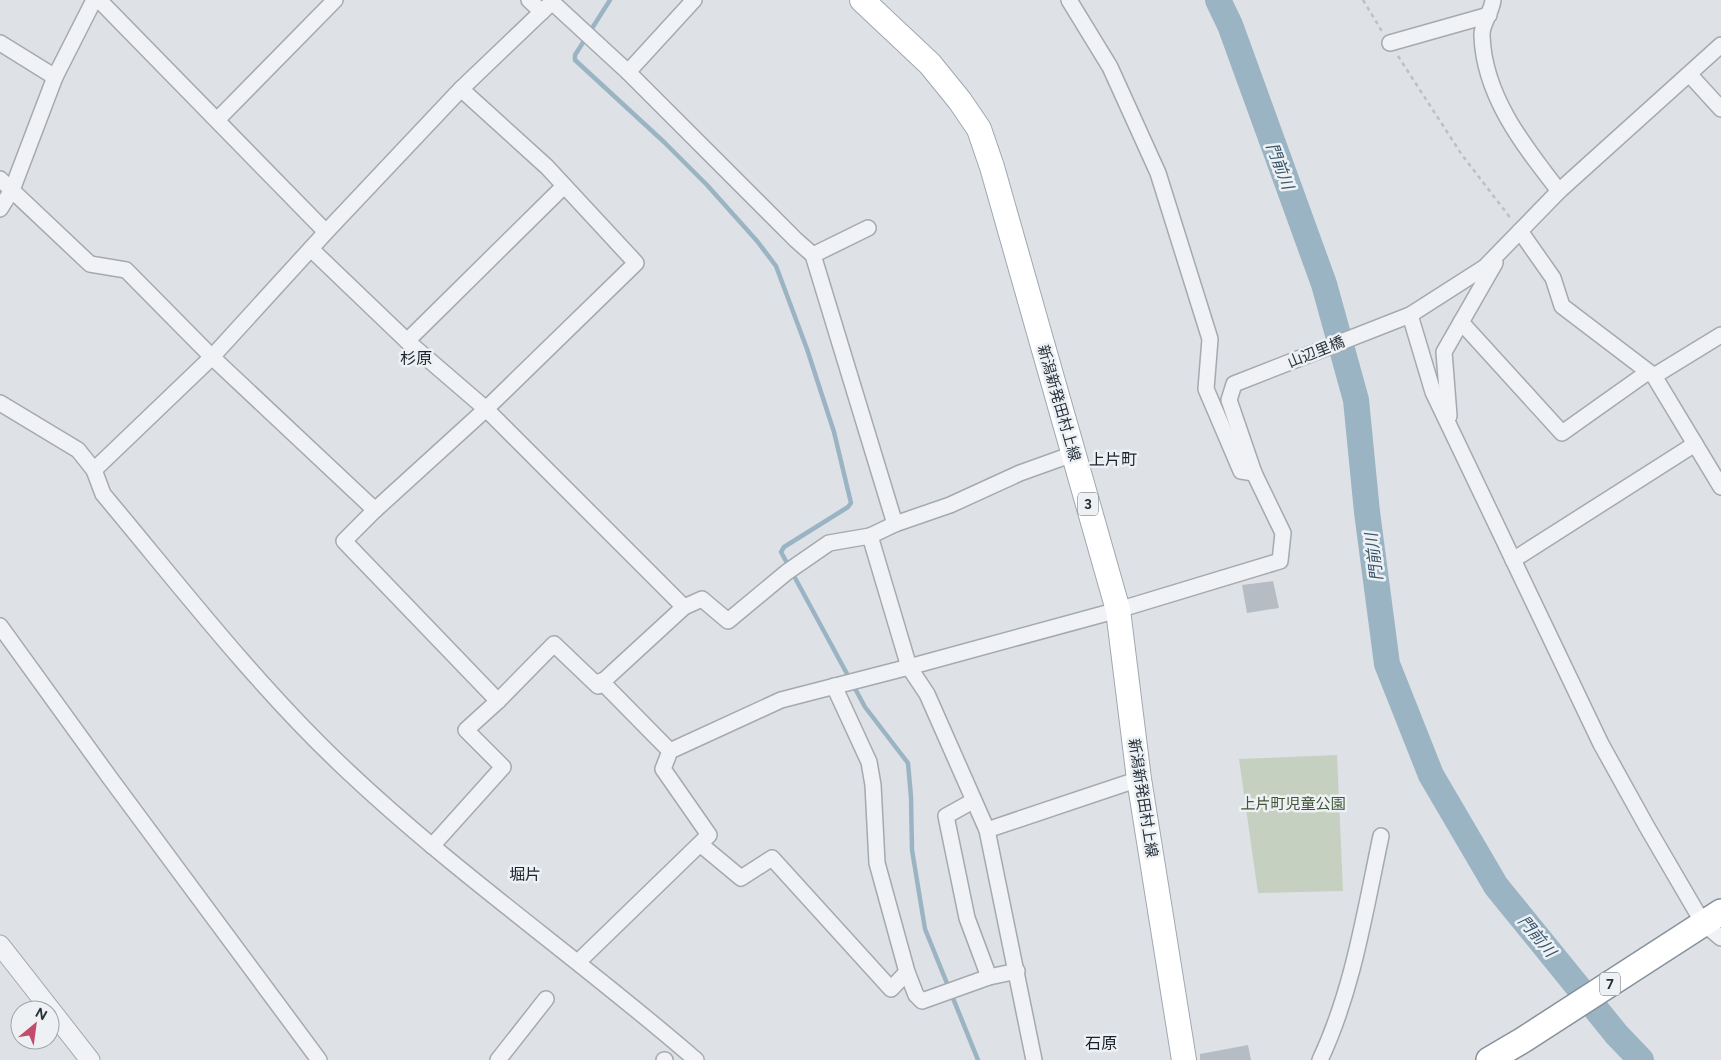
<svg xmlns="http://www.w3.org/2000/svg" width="1721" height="1060" font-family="Figtree,'Noto Sans JP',sans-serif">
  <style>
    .green { fill: #c5d0c0 }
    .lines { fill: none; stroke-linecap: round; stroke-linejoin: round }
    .stream { stroke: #9bb4c4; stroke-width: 4.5 }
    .river { stroke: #9bb4c4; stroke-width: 26 }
    .building { fill: #b5bcc3 }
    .minor-casing { stroke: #a4aab0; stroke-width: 18 }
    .tertiary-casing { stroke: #a4aab0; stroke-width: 21 }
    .primary-casing { stroke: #9ea8b1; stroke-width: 26 }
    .trunk-casing { stroke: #86919c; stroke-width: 28 }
    .path { stroke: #bcc0c5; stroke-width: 2.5; stroke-dasharray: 4 4; stroke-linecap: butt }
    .minor { stroke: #f0f2f5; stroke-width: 15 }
    .tertiary { stroke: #f0f2f5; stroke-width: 19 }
    .primary { stroke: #fff; stroke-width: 24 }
    .trunk { stroke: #fff; stroke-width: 25 }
    .labels { text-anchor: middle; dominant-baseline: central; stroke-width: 5; stroke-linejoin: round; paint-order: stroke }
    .shield { fill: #edf1f4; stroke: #636b73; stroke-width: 1 }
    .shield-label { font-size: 14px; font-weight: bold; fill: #28323c }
    .street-label { font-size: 15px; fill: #28323c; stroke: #edf1f4 }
    .park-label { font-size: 15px; fill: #405637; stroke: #edf1f4 }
    .water-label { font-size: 16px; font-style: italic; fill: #36546c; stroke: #edf1f4 }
    .neighbourhood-label { font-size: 16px; fill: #1b232d; stroke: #edf1f4 }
  </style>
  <rect width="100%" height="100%" fill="#dee2e6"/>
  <path class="green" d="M 1337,755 L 1343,891 L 1258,893 L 1239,759 Z"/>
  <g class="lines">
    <path class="stream" d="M 610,0 L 575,55 L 575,60 L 664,142 L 707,185 L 757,241 L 776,266 L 807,349 L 834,432 L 851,503 L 848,507 L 784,547 L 781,552 L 865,707 L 908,763 L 911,797 L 912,850 L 925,929 L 978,1060"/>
    <path class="river" d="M 1218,0 L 1230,25 L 1324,284 L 1356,400 L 1367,512 L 1387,664 L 1431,775 L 1496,886 L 1617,1035 L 1641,1060"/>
  </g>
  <g class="building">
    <path d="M 1273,581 L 1279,608 L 1247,613 L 1242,585 Z"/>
    <path d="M 1248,1045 L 1251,1060 L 1200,1060 L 1200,1054 Z"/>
  </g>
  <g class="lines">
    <defs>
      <g id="minor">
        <path d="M 99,0 L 326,232"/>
        <path d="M 529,0 L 542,12"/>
        <path d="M 1069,0 L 1110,67 L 1158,173 L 1210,339 L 1206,389 L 1241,471 L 1254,473"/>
        <path d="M 1493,0 C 1492,12 1481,24 1482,36 C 1484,96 1524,146 1559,191"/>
        <path d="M 0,43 L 55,77"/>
        <path d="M 1390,43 L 1489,15"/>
        <path d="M 628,72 L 694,0"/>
        <path d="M 1690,75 L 1721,109"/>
        <path d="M 217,120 L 335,0"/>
        <path d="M 0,179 L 90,264 L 126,270 L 212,357 L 375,510 L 486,409 L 636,263 L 547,167 L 461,89"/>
        <path d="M 0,209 L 12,190 L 55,77 L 94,0"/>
        <path d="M 1520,231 L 1553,278 L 1562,306 L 1654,376 L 1721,487"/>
        <path d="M 311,249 L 407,341 L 486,409 L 684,607 L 702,599 L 728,621 L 787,572 L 829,543 L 870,536 L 895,524 L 950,505 L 1020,473 L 1073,454"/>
        <path d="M 813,255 L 868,228"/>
        <path d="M 1410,315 L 1433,392 L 1601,744 L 1647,827 L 1703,923 L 1721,938"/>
        <path d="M 1461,322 L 1562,433 L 1648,372"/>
        <path d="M 407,341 L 564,186"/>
        <path d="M 1654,376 L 1721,335"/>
        <path d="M 0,403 L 78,450 L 94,470 L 103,494 C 180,586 254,682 340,764 C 452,871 580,959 696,1060"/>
        <path d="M 1449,416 L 1444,352 L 1495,263"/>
        <path d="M 94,470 L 212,357 L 326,232 L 461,89 L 552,2 L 628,72 L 796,240 L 813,255 L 895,524"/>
        <path d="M 375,510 L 344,541 L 498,701"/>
        <path d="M 870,536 L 909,667 L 927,694 L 987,830 L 1034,1060"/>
        <path d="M 1513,560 L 1695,444"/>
        <path d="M 0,626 L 110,778 L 319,1060"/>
        <path d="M 601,681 L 670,751"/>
        <path d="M 834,686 L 869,762 L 873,785 L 877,863 L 907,972 L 916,995 L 922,1001 L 989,977 L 1017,971"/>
        <path d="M 973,801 L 946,816 L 967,918 L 989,977"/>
        <path d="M 987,830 L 1139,779"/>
        <path d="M 700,844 L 741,878 L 772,858 L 891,989 L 907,972"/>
        <path d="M 432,846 L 503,767 L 466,730 L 498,701 L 554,644 L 598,686 L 684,607"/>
        <path d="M 578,962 L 709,835 L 663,769 L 670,751 L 781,700 L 909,667 L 1118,610 L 1280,561 L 1283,533 L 1254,473 L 1229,400 L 1234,384 L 1410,315 L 1485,267 L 1559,191 L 1721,45"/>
        <path d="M 498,1060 L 546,999"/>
        <path d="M 664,1060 L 665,1060"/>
        <path d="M 1320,1060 C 1353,990 1365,911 1381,836"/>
      </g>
      <path id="tertiary" d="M 0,945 L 90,1060"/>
      <path id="primary" d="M 862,0 L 930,64 L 960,101 L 979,129 L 992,167 L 1118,610 L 1139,779 L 1184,1060"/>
      <path id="trunk" d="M 1489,1060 L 1523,1040 L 1721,912"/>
    </defs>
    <use href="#minor" class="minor-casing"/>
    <use href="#tertiary" class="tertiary-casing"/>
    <use href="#primary" class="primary-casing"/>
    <use href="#trunk" class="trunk-casing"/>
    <g class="path">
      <path d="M 1363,0 L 1383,33"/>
      <path d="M 1398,56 L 1462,155 L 1512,220"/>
    </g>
    <use href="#minor" class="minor"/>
    <use href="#tertiary" class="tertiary"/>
    <use href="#primary" class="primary"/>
    <use href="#trunk" class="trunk"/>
  </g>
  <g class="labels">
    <g class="shield">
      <rect x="1078" y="492.5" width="20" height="23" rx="4"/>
      <rect x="1600" y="972.5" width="20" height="23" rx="4"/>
    </g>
    <g class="shield-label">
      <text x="1088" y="504">3</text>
      <text x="1610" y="984">7</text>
    </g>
    <g class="street-label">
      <text transform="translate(1316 352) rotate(-22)">山辺里橋</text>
      <text transform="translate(1059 403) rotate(74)">新潟新発田村上線</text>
      <text transform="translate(1143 798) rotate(81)">新潟新発田村上線</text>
    </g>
    <g class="park-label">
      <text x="1293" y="804">上片町児童公園</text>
    </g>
    <g class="water-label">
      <text transform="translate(1280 166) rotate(69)">門前川</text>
      <text transform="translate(1374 557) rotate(-97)">門前川</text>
      <text transform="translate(1537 936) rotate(50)">門前川</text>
    </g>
    <g class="neighbourhood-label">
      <text x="416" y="358">杉原</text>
      <text x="1113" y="459">上片町</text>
      <text x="525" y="874">堀片</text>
      <text x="1101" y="1043">石原</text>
    </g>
  </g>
  <g transform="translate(35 1025) rotate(29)"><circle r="24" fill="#edf1f4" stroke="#9ea5aa"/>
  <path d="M0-4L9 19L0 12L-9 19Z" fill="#c34b6b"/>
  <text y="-8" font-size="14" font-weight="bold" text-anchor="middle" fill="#28323c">N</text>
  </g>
</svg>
